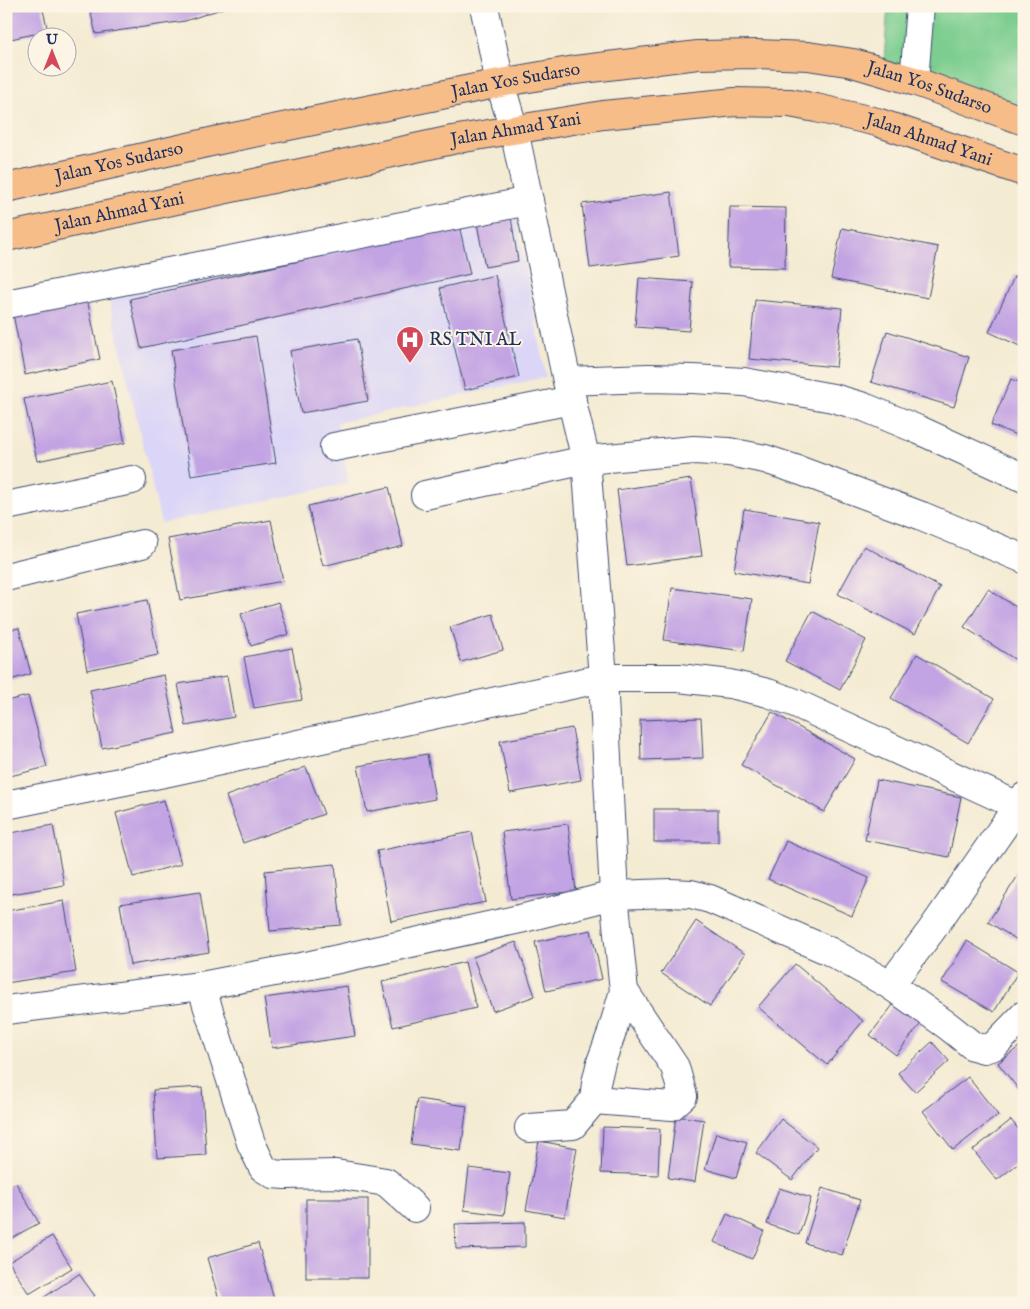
<svg xmlns="http://www.w3.org/2000/svg" width="1030" height="1309" font-family="'IM FELL English',serif">
  <style>
    .built { fill: #dbd6f7; fill-rule: evenodd }
    .green { fill: #7bcd8f; stroke: #4b7e76 }
    .building { fill: #c2a3e3 }
    .lines { fill: none; stroke-linecap: round; stroke-linejoin: round }
    .minor-casing { stroke: #3c4b70; stroke-width: 30 }
    .highway-casing { stroke: #3c4b70; stroke-width: 30 }
    .minor { stroke: #fff; stroke-width: 28 }
    .highway { stroke: #f7bd88; stroke-width: 28 }
    .labels { text-anchor: middle; dominant-baseline: central; stroke-width: 4; stroke-linejoin: round; paint-order: stroke }
    .street-label { font-size: 18px; fill: #1b2f5e; stroke: #fcf5e5 }
    .poi-label { font-size: 18px; fill: #1b2f5e; stroke: #fcf5e5; text-anchor: start }
  </style>
  <rect width="100%" height="100%" fill="#fcf5e5"/>
  <filter id="ink" filterUnits="userSpaceOnUse"><feTurbulence type="fractalNoise" baseFrequency=".02" numOctaves="2"/><feDisplacementMap in="SourceGraphic" scale="10" xChannelSelector="R" yChannelSelector="G"/><feConvolveMatrix kernelMatrix="1 2 1 2 8 2 1 2 1" color-interpolation-filters="sRGB"/></filter>
  <filter id="wash" filterUnits="userSpaceOnUse"><feTurbulence type="fractalNoise" baseFrequency=".0096" numOctaves="4" result="noise"/><feDisplacementMap in="SourceGraphic" scale="20" xChannelSelector="R" yChannelSelector="G"/><feGaussianBlur stdDeviation="1.12" result="paint"/><feColorMatrix in="noise" values="0 0 0 0 0 0 0 0 0 0 0 0 0 0 0 0 0 1.4 0 .05"/><feComposite in="paint" operator="in"/></filter>
  <g filter="url(#wash)">
    <rect width="100%" height="100%" fill="#f4ebd3"/>
    <path class="built" d="M 512,193 L 546,377 L 337,423 L 349,483 L 161,523 L 103,274 ZM 511,217 L 518,261 L 485,267 L 477,223 ZM 495,275 L 518,377 L 465,390 L 440,288 ZM 256,337 L 276,463 L 191,476 L 171,350 ZM 357,339 L 368,401 L 301,413 L 290,351 Z"/>
    <path class="green" d="M 888,6 L 1024,6 L 1024,110 L 884,61 Z"/>
    <g id="blocks">
      <g class="building">
        <path d="M 6,6 L 42,6 L 48,31 L 6,40 Z"/>
        <path d="M 89,6 L 227,6 L 227,7 L 185,21 L 96,34 Z"/>
        <path d="M 671,192 L 679,256 L 590,268 L 582,204 Z"/>
        <path d="M 730,207 L 786,208 L 785,268 L 728,267 Z"/>
        <path d="M 511,217 L 518,261 L 485,267 L 477,223 Z"/>
        <path d="M 459,225 L 470,274 L 141,348 L 130,299 Z"/>
        <path d="M 842,228 L 938,247 L 928,298 L 831,279 Z"/>
        <path d="M 495,275 L 519,377 L 465,390 L 440,288 Z"/>
        <path d="M 1015,275 L 1024,279 L 1024,348 L 989,332 Z"/>
        <path d="M 639,278 L 693,282 L 689,331 L 635,327 Z"/>
        <path d="M 87,299 L 100,359 L 25,375 L 13,314 Z"/>
        <path d="M 755,300 L 842,308 L 836,367 L 749,359 Z"/>
        <path d="M 887,331 L 969,357 L 954,407 L 871,382 Z"/>
        <path d="M 256,336 L 276,463 L 191,476 L 171,350 Z"/>
        <path d="M 357,339 L 368,401 L 301,413 L 290,351 Z"/>
        <path d="M 1011,379 L 1024,384 L 1024,438 L 991,425 Z"/>
        <path d="M 112,381 L 125,443 L 37,461 L 24,399 Z"/>
        <path d="M 691,479 L 702,556 L 627,566 L 617,490 Z"/>
        <path d="M 389,487 L 403,546 L 323,566 L 308,506 Z"/>
        <path d="M 744,509 L 819,522 L 808,584 L 734,571 Z"/>
        <path d="M 271,520 L 283,581 L 180,600 L 168,539 Z"/>
        <path d="M 864,546 L 940,587 L 915,634 L 838,594 Z"/>
        <path d="M 672,588 L 752,599 L 744,651 L 664,640 Z"/>
        <path d="M 988,589 L 1024,612 L 1024,665 L 964,627 Z"/>
        <path d="M 147,600 L 158,655 L 87,670 L 76,614 Z"/>
        <path d="M 278,602 L 289,634 L 251,646 L 241,614 Z"/>
        <path d="M 812,611 L 866,640 L 840,690 L 785,661 Z"/>
        <path d="M 493,614 L 503,650 L 461,662 L 450,627 Z"/>
        <path d="M 19,628 L 31,674 L 6,681 L 6,631 Z"/>
        <path d="M 292,648 L 302,700 L 254,708 L 244,657 Z"/>
        <path d="M 917,654 L 994,699 L 968,743 L 891,698 Z"/>
        <path d="M 164,675 L 176,733 L 102,748 L 90,690 Z"/>
        <path d="M 227,676 L 234,717 L 186,726 L 178,684 Z"/>
        <path d="M 28,696 L 47,767 L 6,777 L 6,701 Z"/>
        <path d="M 772,712 L 855,759 L 824,812 L 741,765 Z"/>
        <path d="M 701,718 L 703,758 L 641,760 L 640,720 Z"/>
        <path d="M 572,728 L 581,780 L 510,793 L 500,741 Z"/>
        <path d="M 427,754 L 435,799 L 367,812 L 358,766 Z"/>
        <path d="M 306,767 L 324,814 L 243,843 L 226,796 Z"/>
        <path d="M 877,780 L 961,797 L 949,857 L 865,840 Z"/>
        <path d="M 164,800 L 181,864 L 133,877 L 116,813 Z"/>
        <rect x="654" y="809" width="64" height="33"/>
        <path d="M 568,824 L 576,891 L 511,899 L 502,832 Z"/>
        <path d="M 53,825 L 64,885 L 6,895 L 6,834 Z"/>
        <path d="M 472,832 L 486,902 L 391,921 L 377,851 Z"/>
        <path d="M 786,841 L 869,878 L 852,916 L 768,879 Z"/>
        <path d="M 335,864 L 341,925 L 270,931 L 265,871 Z"/>
        <path d="M 1021,871 L 1024,874 L 1024,944 L 988,922 Z"/>
        <path d="M 200,892 L 209,952 L 130,965 L 120,904 Z"/>
        <path d="M 64,901 L 76,972 L 6,983 L 6,911 Z"/>
        <path d="M 696,921 L 745,954 L 710,1006 L 661,973 Z"/>
        <path d="M 591,930 L 602,979 L 546,991 L 535,942 Z"/>
        <path d="M 967,941 L 1018,972 L 994,1012 L 942,982 Z"/>
        <path d="M 516,942 L 535,996 L 493,1011 L 473,957 Z"/>
        <path d="M 465,962 L 476,1008 L 393,1027 L 382,982 Z"/>
        <path d="M 795,964 L 863,1021 L 827,1065 L 758,1007 Z"/>
        <path d="M 347,986 L 355,1036 L 272,1048 L 264,998 Z"/>
        <path d="M 896,1001 L 923,1021 L 896,1055 L 870,1035 Z"/>
        <path d="M 932,1042 L 949,1061 L 915,1092 L 898,1073 Z"/>
        <path d="M 1024,1043 L 1024,1086 L 1019,1090 L 998,1063 Z"/>
        <path d="M 968,1077 L 998,1115 L 953,1150 L 923,1111 Z"/>
        <path d="M 202,1087 L 206,1155 L 157,1158 L 153,1090 Z"/>
        <path d="M 417,1099 L 467,1106 L 461,1151 L 411,1144 Z"/>
        <path d="M 676,1116 L 704,1120 L 695,1182 L 668,1178 Z"/>
        <path d="M 781,1119 L 817,1147 L 792,1180 L 756,1153 Z"/>
        <path d="M 1011,1120 L 1024,1136 L 1024,1159 L 997,1180 L 973,1150 Z"/>
        <path d="M 603,1127 L 660,1129 L 658,1175 L 601,1173 Z"/>
        <path d="M 716,1133 L 747,1142 L 736,1178 L 705,1169 Z"/>
        <path d="M 539,1141 L 577,1148 L 565,1217 L 526,1210 Z"/>
        <path d="M 469,1168 L 510,1173 L 504,1215 L 464,1210 Z"/>
        <path d="M 16,1183 L 39,1223 L 6,1241 L 6,1188 Z"/>
        <path d="M 779,1188 L 811,1198 L 799,1235 L 767,1224 Z"/>
        <path d="M 822,1188 L 860,1200 L 842,1255 L 805,1243 Z"/>
        <rect x="306" y="1199" width="62" height="79"/>
        <path d="M 727,1214 L 764,1231 L 752,1259 L 714,1242 Z"/>
        <path d="M 525,1222 L 525,1247 L 456,1249 L 455,1224 Z"/>
        <path d="M 52,1236 L 72,1268 L 29,1294 L 9,1262 Z"/>
        <path d="M 258,1243 L 275,1303 L 220,1303 L 207,1258 Z"/>
        <path d="M 79,1274 L 95,1296 L 85,1303 L 46,1303 L 43,1298 Z"/>
      </g>
    </g>
  </g>
  <g filter="url(#ink)">
    <use href="#blocks" fill-opacity="0" stroke="#3c4b70" stroke-width="1"/>
    <g class="lines">
      <defs>
        <g id="minor">
          <path d="M 484,6 L 500,83 L 514,130 L 567,381 L 586,460 L 603,678 L 614,895 L 624,991 L 675,1067 L 683,1096 L 672,1106 L 594,1100"/>
          <path d="M 914,81 L 920,6"/>
          <path d="M 6,304 L 529,201"/>
          <path d="M 567,381 L 648,378 L 693,379 L 744,382 L 833,398 L 864,407 L 919,430 L 1024,478"/>
          <path d="M 334,447 L 572,400"/>
          <path d="M 425,495 L 586,460 L 694,450 L 729,452 L 765,459 L 801,471 L 922,516 L 1024,559"/>
          <path d="M 6,506 L 132,480"/>
          <path d="M 6,577 L 142,544"/>
          <path d="M 6,805 L 169,772 L 603,678 L 679,678 L 730,684 L 768,693 L 793,702 L 1018,806"/>
          <path d="M 890,985 L 931,931 L 1024,797"/>
          <path d="M 201,986 L 251,1143 L 263,1168 L 273,1174 L 285,1175 L 336,1174 L 386,1182 L 415,1208"/>
          <path d="M 6,1010 L 201,986 L 311,965 L 524,918 L 614,895 L 671,893 L 691,894 L 710,899 L 829,951 L 890,985 L 948,1026 L 973,1046 L 984,1049 L 994,1046 L 1024,1015"/>
          <path d="M 529,1128 L 573,1125 L 594,1100 L 596,1083 L 601,1062 L 611,1035 L 624,991"/>
        </g>
        <g id="highway">
          <path id="s1" d="M 6,188 L 224,139 L 500,83 L 575,70 L 698,55 L 757,54 L 808,56 L 853,63 L 914,81 L 1024,121"/>
          <path id="s2" d="M 6,237 L 452,140 L 603,115 L 735,102 L 790,103 L 816,108 L 877,122 L 1024,172"/>
        </g>
      </defs>
      <use href="#minor" class="minor-casing"/>
      <use href="#highway" class="highway-casing"/>
      <use href="#minor" class="minor"/>
      <use href="#highway" class="highway"/>
    </g>
  </g>
  <defs>
    <symbol id="hospital-pin" viewBox="-11 -11 22 30"><path d="M0 17L-7.5 6A9.5 9.5 0 1 1 7.5 6Z" fill="#d1495b" stroke="#fcf5e5"/><path d="M-5-5h3v3.5h4V-5h3V5h-3V1.5h-4V5h-3Z" fill="#fff"/></symbol>
  </defs>
  <g fill-rule="evenodd">
    <use href="#hospital-pin" x="394" y="324" width="32" height="43"/>
  </g>
  <g class="labels">
    <g class="street-label">
      <text stroke="none"><textPath href="#s1" startOffset="521">Jalan Yos Sudarso</textPath></text>
      <text stroke="none"><textPath href="#s1" startOffset="941">Jalan Yos Sudarso</textPath></text>
      <text stroke="none"><textPath href="#s2" startOffset="521">Jalan Ahmad Yani</textPath></text>
      <text stroke="none"><textPath href="#s2" startOffset="941">Jalan Ahmad Yani</textPath></text>
      <text stroke="none"><textPath href="#s1" startOffset="116">Jalan Yos Sudarso</textPath></text>
      <text stroke="none"><textPath href="#s2" startOffset="116">Jalan Ahmad Yani</textPath></text>
    </g>
    <g class="poi-label">
      <text x="429" y="340">RS TNI AL</text>
    </g>
  </g>
  <rect width="1030" height="1309" fill="none" stroke="#fcf5e5" stroke-width="25"/>
  <g transform="translate(52 52)"><circle r="24" fill="#fcf5e5" stroke="#a2a6af"/>
  <path d="M0-4L9 19L0 12L-9 19Z" fill="#d1495b"/>
  <text y="-8" font-size="14" font-weight="bold" text-anchor="middle" fill="#1b2f5e">U</text>
  </g>
</svg>
